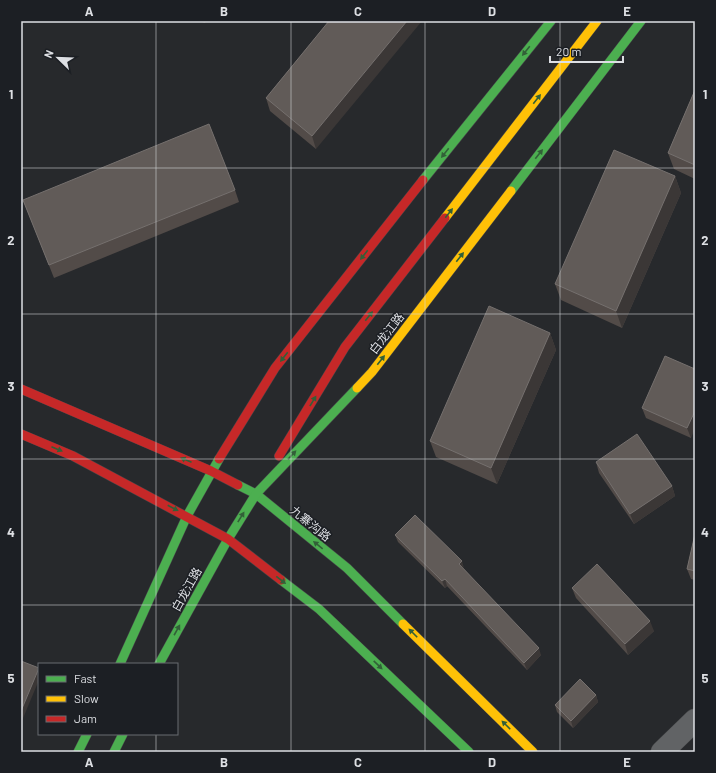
<svg xmlns="http://www.w3.org/2000/svg" width="716" height="773" font-family="Barlow,'Noto Sans SC',sans-serif">
  <style>
    .lines { fill: none; stroke-linecap: round; stroke-linejoin: round }
    .street-casing { stroke: #464749; stroke-width: 23 }
    .fast-casing { stroke: #464749; stroke-width: 10 }
    .slow-casing { stroke: #464749; stroke-width: 10 }
    .jam-casing { stroke: #464749; stroke-width: 10 }
    .street { stroke: #616365; stroke-width: 22 }
    .fast { stroke: #4caf50; stroke-width: 9 }
    .slow { stroke: #ffc107; stroke-width: 9 }
    .jam { stroke: #c62828; stroke-width: 9 }
    .wall { fill: #524b48 }
    .shaded-wall { fill: #3b3736 }
    .building { fill: #615b58; stroke: #75706e }
    .oneway { fill: #326038 }
    .grid { fill: none; stroke: #dddfe3; stroke-width: 1; stroke-opacity: 0.55 }
    .labels { text-anchor: middle; dominant-baseline: central; stroke-width: 3; stroke-linejoin: round; paint-order: stroke }
    .street-label { font-size: 12px; fill: #dddfe3; stroke: #1c1f24 }
    .neatline { fill: none; stroke: #dddfe3; stroke-width: 1.5 }
    .grid-label { font-size: 13px; text-anchor: middle; font-weight: bold; fill: #dddfe3 }
  </style>
  <rect width="100%" height="100%" fill="#27292c"/>
  <g class="lines">
    <defs>
      <path id="street" d="M 662,752 L 695,720"/>
      <g id="fast">
        <path d="M 423,180 L 551,21"/>
        <path d="M 511,191 L 641,21"/>
        <path d="M 238,485 L 256,494 L 347,568 L 403,624"/>
        <path d="M 281,580 L 319,609 L 469,752"/>
        <path d="M 120,664 L 187,516 L 219,459"/>
        <path d="M 159,664 L 228,539 L 256,494 L 357,388"/>
        <path d="M 78,752 L 87,734"/>
        <path d="M 114,752 L 123,734"/>
      </g>
      <g id="slow">
        <path d="M 445,218 L 597,21"/>
        <path d="M 357,388 L 372,372 L 511,191"/>
        <path d="M 403,624 L 533,752"/>
      </g>
      <g id="jam">
        <path d="M 21,389 L 211,471 L 238,485"/>
        <path d="M 21,434 L 73,456 L 228,539 L 281,580"/>
        <path d="M 279,456 L 345,347 L 445,218"/>
        <path d="M 219,459 L 275,368 L 423,180"/>
      </g>
    </defs>
    <use href="#street" class="street-casing"/>
    <use href="#fast" class="fast-casing"/>
    <use href="#slow" class="slow-casing"/>
    <use href="#jam" class="jam-casing"/>
    <use href="#street" class="street"/>
    <use href="#fast" class="fast"/>
    <use href="#slow" class="slow"/>
    <use href="#jam" class="jam"/>
  </g>
  <g class="wall">
    <path d="M 199,21 L 206,21 L 205,23 Z"/>
    <path d="M 329,21 L 316,149 L 270,111 L 266,98 Z"/>
    <path d="M 695,90 L 695,179 L 674,169 L 668,153 Z"/>
    <path d="M 675,176 L 681,193 L 622,328 L 561,300 L 555,284 Z"/>
    <path d="M 235,190 L 239,202 L 54,278 L 23,200 Z"/>
    <path d="M 550,333 L 556,350 L 497,484 L 436,457 L 430,441 Z"/>
    <path d="M 695,369 L 691,438 L 646,418 L 642,408 Z"/>
    <path d="M 596,462 L 672,486 L 675,496 L 634,524 L 599,473 Z"/>
    <path d="M 695,534 L 695,580 L 691,579 L 687,569 Z"/>
    <path d="M 395,535 L 464,569 L 541,655 L 527,670 L 447,586 L 445,588 L 398,542 Z"/>
    <path d="M 572,588 L 654,631 L 628,655 L 576,598 Z"/>
    <path d="M 596,695 L 598,702 L 573,728 L 557,712 L 555,705 Z"/>
  </g>
  <g class="shaded-wall">
    <path d="M 407,21 L 422,21 L 316,149 L 312,136 Z"/>
    <path d="M 675,176 L 681,193 L 622,328 L 616,311 Z"/>
    <path d="M 550,333 L 556,350 L 497,484 L 491,468 Z"/>
    <path d="M 695,411 L 695,429 L 691,438 L 687,428 Z"/>
    <path d="M 672,486 L 675,496 L 634,524 L 630,514 Z"/>
    <path d="M 462,561 L 464,568 L 459,564 Z"/>
    <path d="M 445,579 L 447,586 L 445,588 L 442,581 Z"/>
    <path d="M 650,621 L 654,631 L 628,655 L 625,644 Z"/>
    <path d="M 539,648 L 541,655 L 527,670 L 524,663 Z"/>
    <path d="M 39,668 L 39,680 L 21,723 L 21,711 Z"/>
    <path d="M 596,695 L 598,702 L 573,728 L 571,721 Z"/>
  </g>
  <g class="building">
    <path d="M 329,21 L 407,21 L 312,136 L 266,98 Z"/>
    <path d="M 695,90 L 695,165 L 668,153 Z"/>
    <path d="M 209,124 L 235,190 L 49,265 L 23,200 Z"/>
    <path d="M 614,150 L 675,176 L 616,311 L 555,284 Z"/>
    <path d="M 489,306 L 550,333 L 491,468 L 430,441 Z"/>
    <path d="M 665,356 L 695,369 L 695,411 L 687,428 L 642,408 Z"/>
    <path d="M 637,434 L 672,486 L 630,514 L 596,462 Z"/>
    <path d="M 415,515 L 462,561 L 459,564 L 539,648 L 524,663 L 445,579 L 442,581 L 395,535 Z"/>
    <path d="M 695,534 L 695,571 L 687,569 Z"/>
    <path d="M 597,564 L 650,621 L 625,644 L 572,588 Z"/>
    <path d="M 21,661 L 39,668 L 21,711 Z"/>
    <path d="M 580,679 L 596,695 L 571,721 L 555,705 Z"/>
  </g>
  <defs><path id="oneway-solid" d="M-6-.8H1V-3.2L6.5 0L1 3.2V.8H-6Z"/></defs>
  <g class="oneway">
    <use href="#oneway-solid" transform="translate(526 51) rotate(129)"/>
    <use href="#oneway-solid" transform="translate(537 99) rotate(-52)"/>
    <use href="#oneway-solid" transform="translate(445 153) rotate(128)"/>
    <use href="#oneway-solid" transform="translate(539 154) rotate(-52)"/>
    <use href="#oneway-solid" transform="translate(449 213) rotate(-52)"/>
    <use href="#oneway-solid" transform="translate(364 255) rotate(128)"/>
    <use href="#oneway-solid" transform="translate(460 257) rotate(-52)"/>
    <use href="#oneway-solid" transform="translate(369 316) rotate(-52)"/>
    <use href="#oneway-solid" transform="translate(284 357) rotate(128)"/>
    <use href="#oneway-solid" transform="translate(381 360) rotate(-52)"/>
    <use href="#oneway-solid" transform="translate(313 401) rotate(-59)"/>
    <use href="#oneway-solid" transform="translate(57 449) rotate(23)"/>
    <use href="#oneway-solid" transform="translate(292 455) rotate(-47)"/>
    <use href="#oneway-solid" transform="translate(186 460) rotate(-157)"/>
    <use href="#oneway-solid" transform="translate(173 508) rotate(28)"/>
    <use href="#oneway-solid" transform="translate(241 517) rotate(-58)"/>
    <use href="#oneway-solid" transform="translate(318 545) rotate(-141)"/>
    <use href="#oneway-solid" transform="translate(281 580) rotate(38)"/>
    <use href="#oneway-solid" transform="translate(177 630) rotate(-61)"/>
    <use href="#oneway-solid" transform="translate(413 633) rotate(-135)"/>
    <use href="#oneway-solid" transform="translate(378 665) rotate(44)"/>
    <use href="#oneway-solid" transform="translate(506 725) rotate(-135)"/>
  </g>
  <path class="grid" d="M 156,21 L 156,664M 291,21 L 291,752M 425,21 L 425,752M 560,21 L 560,752M 21,168 L 695,168M 21,314 L 695,314M 21,459 L 695,459M 21,605 L 695,605M 156,734 L 156,752"/>
  <g class="labels">
    <g class="street-label">
      <text transform="translate(386 333) rotate(-52)">白龙江路</text>
      <text transform="translate(311 523) rotate(39)">九寨沟路</text>
      <text transform="translate(186 589) rotate(-61)">白龙江路</text>
    </g>
  </g>
  <rect width="716" height="773" fill="none" stroke="#1c1f24" stroke-width="44"/>
  <rect x="38" y="663" width="140" height="72" fill="#1c1f24" stroke="#696c70"/>
  <rect x="46" y="676" width="20" height="6" fill="#4caf50" stroke="#696c70"/>
  <text x="74" y="683" font-size="12" fill="#dddfe3">Fast</text>
  <rect x="46" y="696" width="20" height="6" fill="#ffc107" stroke="#696c70"/>
  <text x="74" y="703" font-size="12" fill="#dddfe3">Slow</text>
  <rect x="46" y="716" width="20" height="6" fill="#c62828" stroke="#696c70"/>
  <text x="74" y="723" font-size="12" fill="#dddfe3">Jam</text>
  <g transform="translate(58 58) rotate(293)" stroke="#1c1f24" stroke-width="3" paint-order="stroke">
  <path d="M0-3L7 15L0 10L-7 15Z" fill="#dddfe3"/>
  <text y="-6" font-size="11" font-weight="bold" text-anchor="middle" fill="#dddfe3">N</text>
  </g>
  <path d="M550 56v6h73v-6" fill="none" stroke="#dddfe3" stroke-width="2"/>
  <text x="556" y="56" font-size="12" fill="#dddfe3" stroke="#1c1f24" stroke-width="3" paint-order="stroke">20 m</text>
  <rect x="22" y="22" width="672" height="729" class="neatline"/>
  <g class="grid-label">
    <text x="89" y="16">A</text>
    <text x="224" y="16">B</text>
    <text x="358" y="16">C</text>
    <text x="492" y="16">D</text>
    <text x="627" y="16">E</text>
    <text x="11" y="99">1</text>
    <text x="705" y="99">1</text>
    <text x="11" y="245">2</text>
    <text x="705" y="245">2</text>
    <text x="11" y="391">3</text>
    <text x="705" y="391">3</text>
    <text x="11" y="537">4</text>
    <text x="705" y="537">4</text>
    <text x="11" y="683">5</text>
    <text x="705" y="683">5</text>
    <text x="89" y="767">A</text>
    <text x="224" y="767">B</text>
    <text x="358" y="767">C</text>
    <text x="492" y="767">D</text>
    <text x="627" y="767">E</text>
  </g>
</svg>
